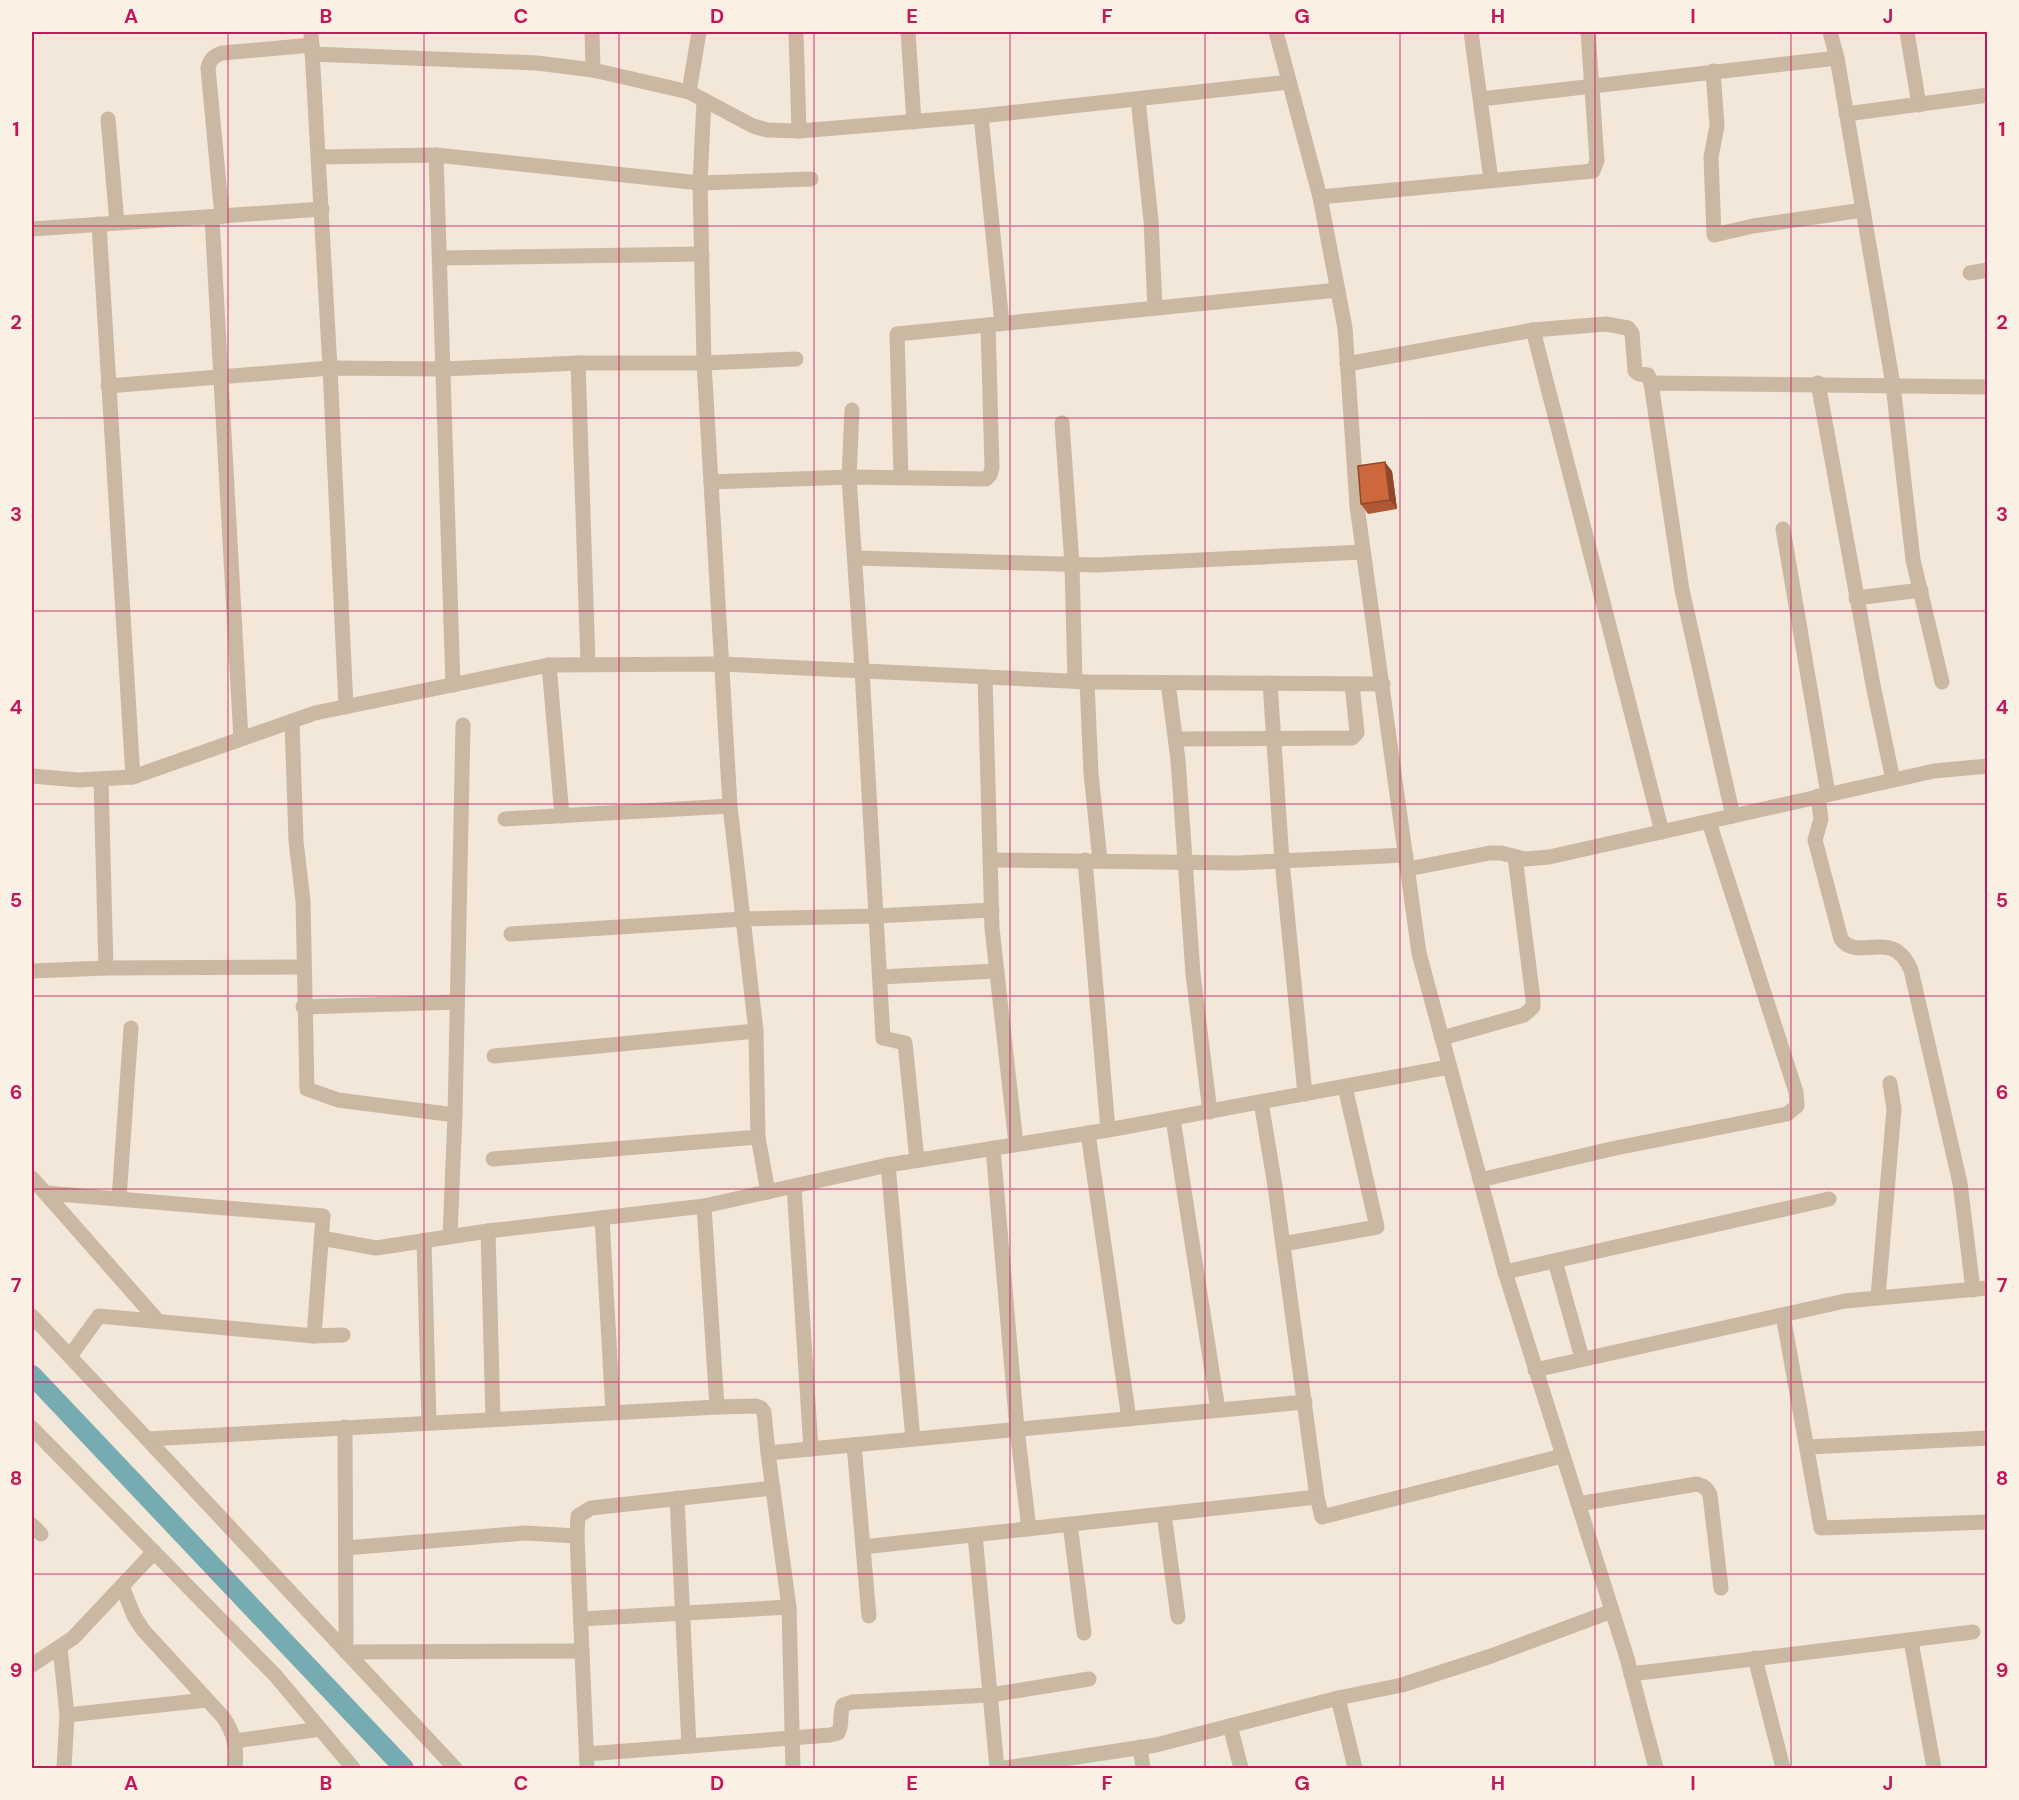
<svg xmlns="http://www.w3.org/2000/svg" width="2019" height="1800" font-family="'DM Sans',sans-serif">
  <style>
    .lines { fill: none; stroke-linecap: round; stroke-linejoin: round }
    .canal { stroke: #75abb1; stroke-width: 20 }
    .minor { stroke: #cbb8a3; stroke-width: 15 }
    .wall { fill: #af5934 }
    .shaded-wall { fill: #8f492a }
    .building { fill: #cc683c; stroke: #8f492a; stroke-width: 1.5 }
    .grid { fill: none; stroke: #c2185b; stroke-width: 1.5; stroke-opacity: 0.55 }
    .neatline { fill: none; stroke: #c2185b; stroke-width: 2 }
    .grid-label { font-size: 20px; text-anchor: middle; font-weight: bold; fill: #c2185b }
  </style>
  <rect width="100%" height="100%" fill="#f2e7d8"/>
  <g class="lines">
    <path class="canal" d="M 32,1375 L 404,1768"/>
    <g class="minor">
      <path d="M 311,32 L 330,368 L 346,707"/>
      <path d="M 592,32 L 593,70"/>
      <path d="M 796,32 L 799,131"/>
      <path d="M 908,32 L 914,122"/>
      <path d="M 1276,32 L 1320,197 L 1345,328 L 1357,506 L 1419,953 L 1505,1272 L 1627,1658 L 1656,1768"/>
      <path d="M 1471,32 L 1491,180"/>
      <path d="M 1830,32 L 1837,58 L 1893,385 L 1913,560 L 1942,682"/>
      <path d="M 1907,32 L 1919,105"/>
      <path d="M 312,54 L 537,63 L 593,70 L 689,92 L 753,126 L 767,130 L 799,131 L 981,116 L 1289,82"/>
      <path d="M 1713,71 L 1717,126 L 1711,157 L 1714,235 L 1753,226 L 1863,210"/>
      <path d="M 689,92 L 699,32"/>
      <path d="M 1138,99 L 1151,220 L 1155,308"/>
      <path d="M 1481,99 L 1837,58"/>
      <path d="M 704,100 L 700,183 L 704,363 L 730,806 L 756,1031 L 758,1137 L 768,1192"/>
      <path d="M 1846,114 L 1988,95"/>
      <path d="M 981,116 L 1002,323"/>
      <path d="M 108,119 L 117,223"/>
      <path d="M 436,155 L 453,685"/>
      <path d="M 319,157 L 436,155 L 700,183 L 811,179"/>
      <path d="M 1320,197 L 1593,171 L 1597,161 L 1588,32"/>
      <path d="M 222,217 L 208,68 C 210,59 214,56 222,53 L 312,45"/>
      <path d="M 212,218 L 241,739"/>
      <path d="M 99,224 L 133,777"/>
      <path d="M 32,229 L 322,209"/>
      <path d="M 440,258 L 702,254"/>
      <path d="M 1970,273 L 1988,270"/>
      <path d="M 1533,330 L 1662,832"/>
      <path d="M 578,363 L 588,664"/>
      <path d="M 1347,364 L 1533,330 L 1606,324 L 1628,328 L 1632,333 L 1635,371 L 1639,374 L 1648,375 L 1651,383"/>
      <path d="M 1818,383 L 1873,685 L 1893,780"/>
      <path d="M 108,386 L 330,368 L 444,369 L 578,363 L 704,363 L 796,359"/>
      <path d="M 852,410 L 849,477 L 862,670 L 883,1038 L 905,1043 L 917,1160"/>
      <path d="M 1062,423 L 1072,564 L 1075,681"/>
      <path d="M 901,478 L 897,334 L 1338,290"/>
      <path d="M 711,482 L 849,477 L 986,479 L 990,475 L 992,468 L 988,325"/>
      <path d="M 1783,529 L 1828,794"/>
      <path d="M 855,558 L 1097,565 L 1363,552"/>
      <path d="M 1856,598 L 1921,590"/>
      <path d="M 549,665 L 562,816"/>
      <path d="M 985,677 L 992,928 L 1016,1144"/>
      <path d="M 1087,682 L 1091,773 L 1100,861"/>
      <path d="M 1168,683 L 1178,760 L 1193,974 L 1210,1112"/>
      <path d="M 1270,683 L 1282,861 L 1305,1094"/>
      <path d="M 292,721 L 296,841 L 303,901 L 307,1089 L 338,1100 L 455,1115"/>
      <path d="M 1176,739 L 1352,738 L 1357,733 L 1352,684"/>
      <path d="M 32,776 L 78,780 L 133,777 L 315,713 L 549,665 L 722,664 L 1087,682 L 1383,684"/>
      <path d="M 101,780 L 106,968"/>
      <path d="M 1818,796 L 1821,819 L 1815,840 L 1841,939 C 1859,963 1892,926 1911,970 L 1960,1183 L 1973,1290"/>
      <path d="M 1733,816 L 1682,590 L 1651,383 L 1988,387"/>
      <path d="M 505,819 L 730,806"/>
      <path d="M 990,860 L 1238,863 L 1406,855"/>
      <path d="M 1085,860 L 1108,1130"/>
      <path d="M 1408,869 L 1490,853 L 1501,853 L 1525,859 L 1549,857 L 1934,771 L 1988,766"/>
      <path d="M 511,934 L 742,919 L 876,916 L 992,910"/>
      <path d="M 32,971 L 106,968 L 304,967"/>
      <path d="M 880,977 L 997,971"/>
      <path d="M 303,1007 L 457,1002"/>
      <path d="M 1442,1038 L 1524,1015 L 1533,1007 L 1533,999 L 1515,857"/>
      <path d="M 494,1056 L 756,1031"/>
      <path d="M 1261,1102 L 1275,1186 L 1317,1497 L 1322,1517 L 1562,1456"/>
      <path d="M 1173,1119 L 1218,1410"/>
      <path d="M 1088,1133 L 1129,1419"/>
      <path d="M 993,1148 L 1017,1429 L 1029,1529"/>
      <path d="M 493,1159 L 758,1137"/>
      <path d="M 888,1165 L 913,1439"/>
      <path d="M 32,1178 L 158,1321"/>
      <path d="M 1480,1180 L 1611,1149 L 1787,1114 L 1797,1106 L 1796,1092 L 1709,822"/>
      <path d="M 794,1186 L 811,1449"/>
      <path d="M 46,1193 L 323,1216 L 314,1336"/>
      <path d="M 119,1199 L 131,1028"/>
      <path d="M 602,1218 L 613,1412"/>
      <path d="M 488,1231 L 493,1419"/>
      <path d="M 450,1236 L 455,1115 L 463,725"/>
      <path d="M 321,1238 L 376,1248 L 488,1231 L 704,1206 L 888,1165 L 1108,1130 L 1449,1067"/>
      <path d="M 424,1240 L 429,1423"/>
      <path d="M 1283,1244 L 1377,1227 L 1345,1087"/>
      <path d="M 1555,1261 L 1582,1358"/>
      <path d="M 1505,1272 L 1829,1199"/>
      <path d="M 1878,1297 L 1894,1109 L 1890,1083"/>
      <path d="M 1783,1315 L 1821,1528 L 1988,1522"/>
      <path d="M 32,1316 L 455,1768"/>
      <path d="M 70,1356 L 99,1316 L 314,1336 L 343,1335"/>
      <path d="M 1535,1370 L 1845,1301 L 1988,1288"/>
      <path d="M 717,1407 L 756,1406 L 761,1408 L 764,1412 L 768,1453 L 789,1607 L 793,1768"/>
      <path d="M 345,1427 L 346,1652 L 582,1651"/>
      <path d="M 32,1428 L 275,1675 L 353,1768"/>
      <path d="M 148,1439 L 717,1407 L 704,1206"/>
      <path d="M 854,1445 L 869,1616"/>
      <path d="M 1808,1447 L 1988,1438"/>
      <path d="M 768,1453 L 1305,1402"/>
      <path d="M 677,1498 L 689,1746"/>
      <path d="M 1578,1504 L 1697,1484 C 1704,1486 1707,1488 1710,1495 L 1721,1588"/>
      <path d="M 1164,1514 L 1178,1617"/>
      <path d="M 1070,1524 L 1084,1633"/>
      <path d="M 32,1525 L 41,1534"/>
      <path d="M 975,1535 L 997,1768"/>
      <path d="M 863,1547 L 1317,1497"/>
      <path d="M 346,1548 L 525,1533 L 577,1536"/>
      <path d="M 122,1586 L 134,1616 L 143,1630 L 223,1717 C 235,1734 237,1749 235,1768"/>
      <path d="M 581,1619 L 789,1607"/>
      <path d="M 1911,1641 L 1934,1768"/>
      <path d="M 60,1647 L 67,1715 L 64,1768"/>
      <path d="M 1755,1658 L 1783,1768"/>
      <path d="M 32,1665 L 73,1638 L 154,1552"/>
      <path d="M 1631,1674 L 1973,1632"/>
      <path d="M 1338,1698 L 1355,1768"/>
      <path d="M 67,1715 L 207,1700"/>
      <path d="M 1230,1726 L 1241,1768"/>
      <path d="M 235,1741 L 320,1729"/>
      <path d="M 1140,1747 L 1143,1768"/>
      <path d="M 587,1754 L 830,1735 L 838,1733 C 843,1724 839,1715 843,1705 L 852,1702 L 990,1695 L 1089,1679"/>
      <path d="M 587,1768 L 577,1536 L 578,1516 L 591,1508 L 773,1488"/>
      <path d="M 1005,1768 L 1156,1745 L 1338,1698 L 1402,1685 L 1491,1656 L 1612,1611"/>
    </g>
  </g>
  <path class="wall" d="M 1392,471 L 1397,509 L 1368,514 L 1361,504 Z"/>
  <path class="shaded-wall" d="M 1385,462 L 1392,471 L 1397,509 L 1390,500 Z"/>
  <path class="building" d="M 1385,462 L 1390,500 L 1361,504 L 1358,466 Z"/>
  <path class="grid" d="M 228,32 L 228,1768M 424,32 L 424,1768M 619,32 L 619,1768M 814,32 L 814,1768M 1010,32 L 1010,1768M 1205,32 L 1205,1768M 1400,32 L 1400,1768M 1595,32 L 1595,1768M 1791,32 L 1791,1768M 32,226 L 1988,226M 32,418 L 1988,418M 32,611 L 1988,611M 32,804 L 1988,804M 32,996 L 1988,996M 32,1189 L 1988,1189M 32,1382 L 1988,1382M 32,1574 L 1988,1574"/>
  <rect width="2019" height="1800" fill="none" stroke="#faf1e4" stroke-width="66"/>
  <rect x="33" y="33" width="1953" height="1734" class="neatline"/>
  <g class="grid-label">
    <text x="131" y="23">A</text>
    <text x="326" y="23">B</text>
    <text x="521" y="23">C</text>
    <text x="717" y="23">D</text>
    <text x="912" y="23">E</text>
    <text x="1107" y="23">F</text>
    <text x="1302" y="23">G</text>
    <text x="1498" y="23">H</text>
    <text x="1693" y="23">I</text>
    <text x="1888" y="23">J</text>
    <text x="16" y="136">1</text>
    <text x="2002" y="136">1</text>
    <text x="16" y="329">2</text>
    <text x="2002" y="329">2</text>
    <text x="16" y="521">3</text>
    <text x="2002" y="521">3</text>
    <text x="16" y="714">4</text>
    <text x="2002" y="714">4</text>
    <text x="16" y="907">5</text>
    <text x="2002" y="907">5</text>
    <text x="16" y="1099">6</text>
    <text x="2002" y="1099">6</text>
    <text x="16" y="1292">7</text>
    <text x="2002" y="1292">7</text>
    <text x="16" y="1485">8</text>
    <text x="2002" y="1485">8</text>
    <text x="16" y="1677">9</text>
    <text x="2002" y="1677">9</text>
    <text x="131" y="1790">A</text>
    <text x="326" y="1790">B</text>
    <text x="521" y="1790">C</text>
    <text x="717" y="1790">D</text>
    <text x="912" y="1790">E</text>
    <text x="1107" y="1790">F</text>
    <text x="1302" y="1790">G</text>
    <text x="1498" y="1790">H</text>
    <text x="1693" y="1790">I</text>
    <text x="1888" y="1790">J</text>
  </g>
</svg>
